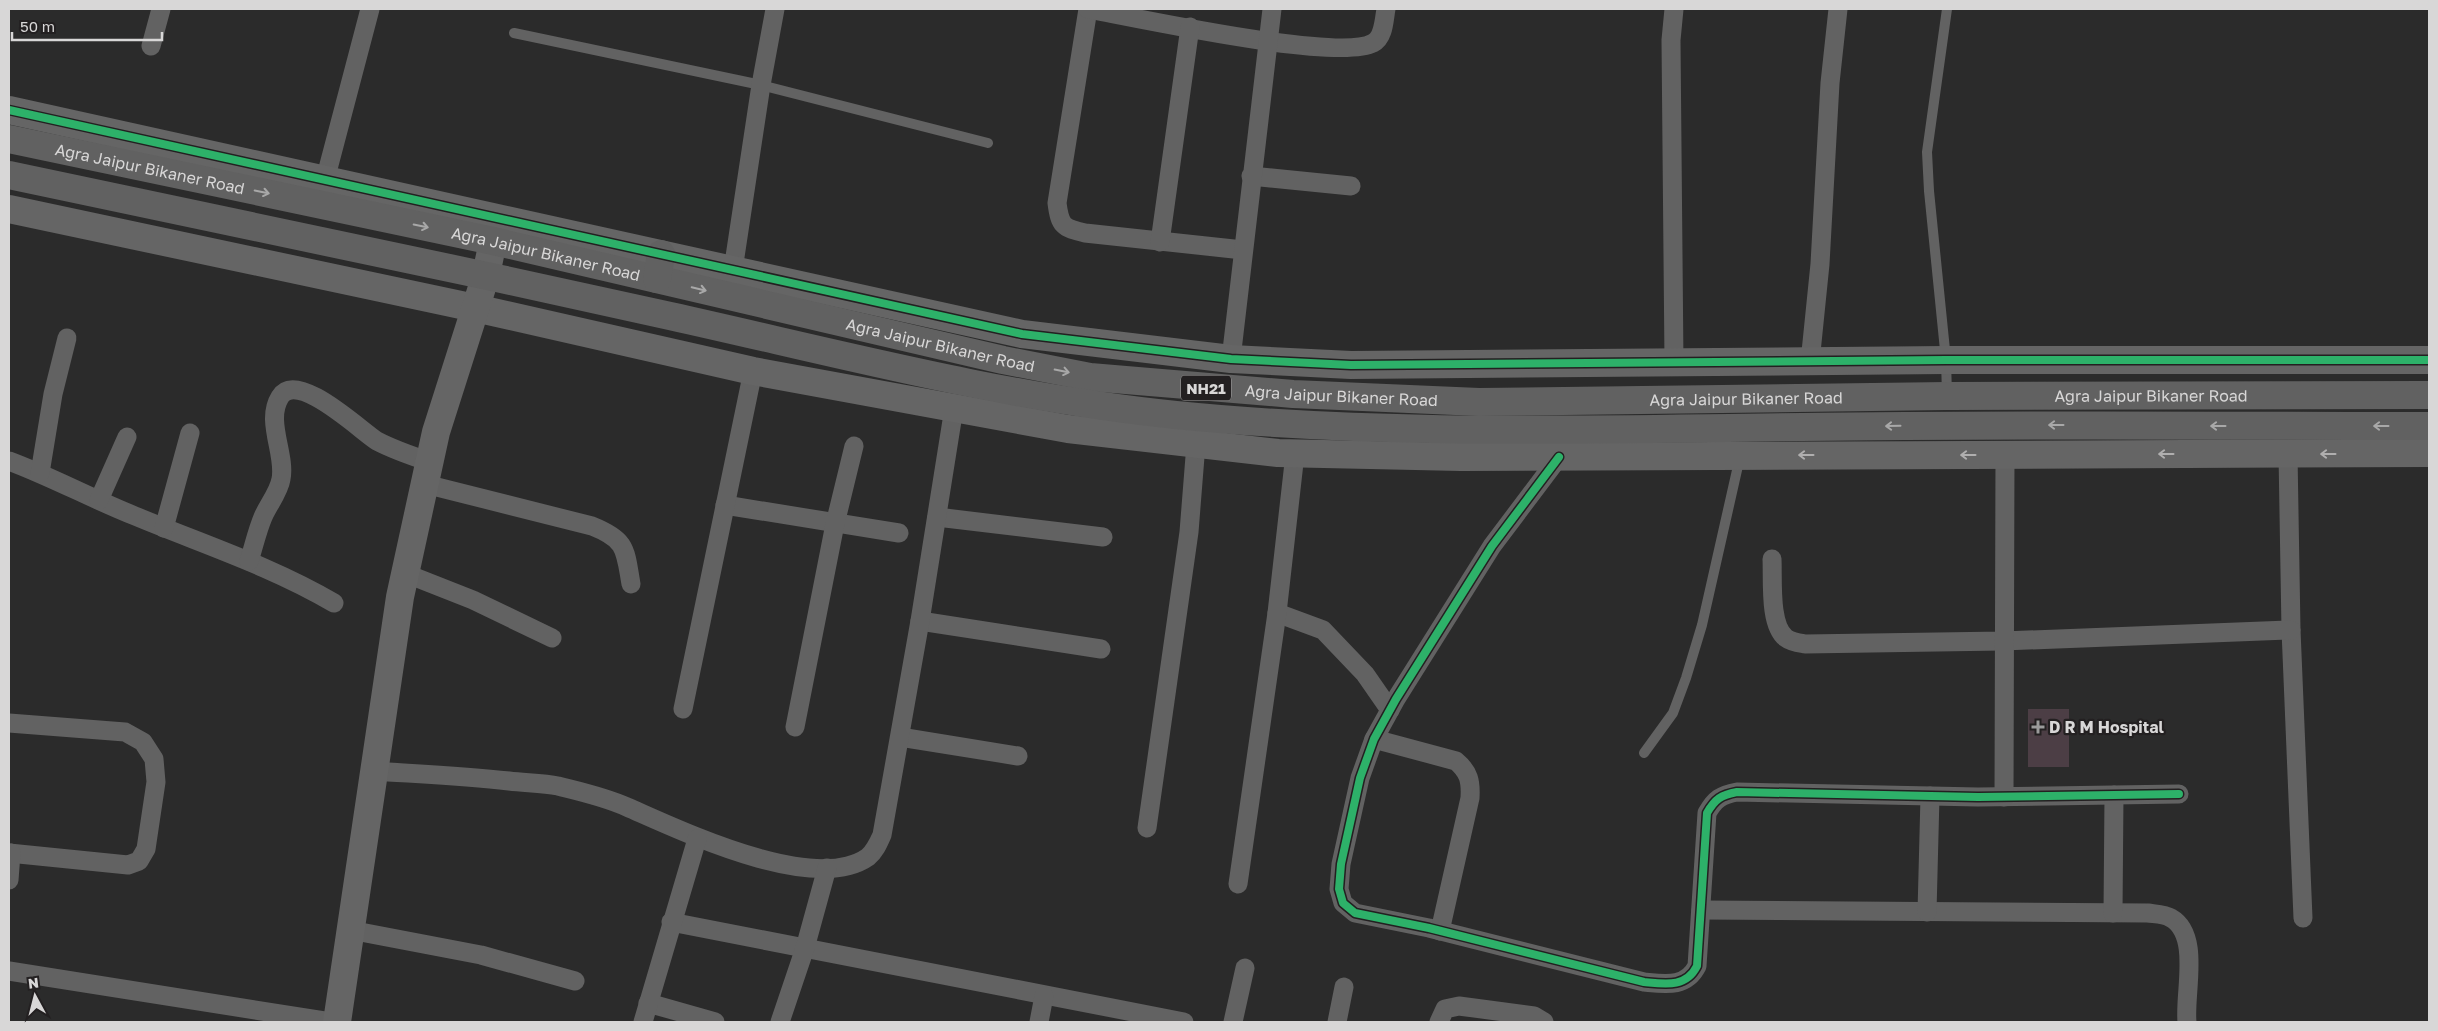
<svg xmlns="http://www.w3.org/2000/svg" width="2438" height="1031" font-family="'Golos Text',sans-serif">
  <style>
    .building { fill: #4c3e45 }
    .lines { fill: none; stroke-linecap: round; stroke-linejoin: round }
    .lane { stroke: #626262; stroke-width: 10 }
    .street { stroke: #626262; stroke-width: 19 }
    .secondary { stroke: #656565; stroke-width: 28 }
    .highway { stroke: #616161; stroke-width: 28 }
    .cycleway-casing { stroke: #232021; stroke-width: 11 }
    .cycleway { stroke: #2db169; stroke-width: 8 }
    .oneway { stroke: #a8a8a8 }
    .oneway2 { stroke: #b0afaf }
    .poi-dot { fill: #9b9b9b; stroke: #232021; stroke-width: 2 }
    .labels { text-anchor: middle; dominant-baseline: central; stroke-width: 4.5; stroke-linejoin: round; paint-order: stroke }
    .shield { fill: #232021; stroke: #a2a0a0; stroke-width: 1 }
    .shield-label { font-size: 15px; font-weight: bold; fill: #d8d7d7 }
    .street-label { font-size: 16px; fill: #d8d7d7; stroke: #232021 }
    .poi-label { font-size: 16px; font-weight: bold; fill: #d8d7d7; stroke: #232021; text-anchor: start }
  </style>
  <rect width="100%" height="100%" fill="#2b2b2b"/>
  <rect class="building" x="2028" y="709" width="41" height="58"/>
  <g class="lines">
    <g class="lane">
      <path d="M 514,33 L 761,85 L 988,143"/>
      <path d="M 1947,395 L 1946,360 L 1929,191 L 1927,152 L 1947,9"/>
      <path d="M 1644,753 L 1673,713 L 1686,678 L 1702,625 L 1740,457"/>
    </g>
    <g class="street">
      <path d="M 1088,9 L 1057,203 C 1060,226 1063,228 1085,233 L 1243,250"/>
      <path d="M 1088,9 C 1137,18 1339,62 1373,43 C 1384,38 1384,19 1386,9"/>
      <path d="M 151,46 L 161,9"/>
      <path d="M 1251,176 L 1351,186"/>
      <path d="M 325,180 L 370,9"/>
      <path d="M 1160,242 L 1190,27"/>
      <path d="M 733,270 L 761,85 L 775,9"/>
      <path d="M 1231,359 L 1272,9"/>
      <path d="M 1810,362 L 1820,264 L 1830,83 L 1838,9"/>
      <path d="M 1674,363 L 1671,40 L 1674,9"/>
      <path d="M 2288,454 L 2291,630 L 2303,918"/>
      <path d="M 1559,457 L 1492,546 L 1396,699 L 1374,739 L 1360,778 L 1341,864 L 1339,889 L 1343,903 L 1355,913 L 1429,928 L 1644,982 C 1665,984 1686,988 1697,966 L 1707,813 C 1715,799 1721,795 1737,792 L 1978,797 L 2179,794"/>
      <path d="M 9,461 C 52,477 92,499 135,516 C 202,544 271,566 334,603"/>
      <path d="M 40,473 L 53,394 L 67,338"/>
      <path d="M 425,484 L 592,526 C 627,540 625,549 631,584"/>
      <path d="M 99,500 L 127,437"/>
      <path d="M 725,505 L 899,533"/>
      <path d="M 937,517 L 1103,537"/>
      <path d="M 164,528 L 190,433"/>
      <path d="M 1772,559 C 1773,580 1769,625 1786,638 C 1791,642 1799,643 1805,644 L 2003,641 L 2291,630"/>
      <path d="M 249,561 C 254,546 257,531 263,517 C 268,505 279,492 281,479 C 286,454 265,421 280,397 C 297,369 362,432 377,441 C 394,450 412,456 430,462"/>
      <path d="M 407,574 L 473,600 L 552,638"/>
      <path d="M 1277,613 L 1323,630 L 1365,674 L 1390,710"/>
      <path d="M 920,621 L 1101,649"/>
      <path d="M 683,709 L 753,371"/>
      <path d="M 9,723 L 125,732 L 143,742 L 154,759 L 156,782 L 146,849 L 139,861 L 128,865 L 9,853"/>
      <path d="M 795,727 L 835,524 L 854,446"/>
      <path d="M 900,737 L 1018,756"/>
      <path d="M 1374,739 L 1456,761 C 1469,772 1471,781 1470,798 L 1440,931"/>
      <path d="M 374,771 C 419,774 464,776 509,781 C 526,783 543,783 558,786 C 582,792 605,797 627,807 C 680,830 814,895 868,857 C 875,851 878,844 882,835 L 920,621 L 954,408"/>
      <path d="M 2004,797 L 2005,454"/>
      <path d="M 1147,828 L 1189,532 L 1196,444"/>
      <path d="M 9,880 L 11,853"/>
      <path d="M 1238,884 L 1277,613 L 1295,454"/>
      <path d="M 1701,910 L 2148,913 C 2155,914 2165,914 2171,918 C 2201,935 2184,993 2187,1022"/>
      <path d="M 1927,912 L 1930,796"/>
      <path d="M 2113,913 L 2114,795"/>
      <path d="M 671,922 L 1184,1022"/>
      <path d="M 350,930 L 481,955 L 575,981"/>
      <path d="M 9,971 L 331,1022"/>
      <path d="M 648,1003 L 715,1022"/>
      <path d="M 643,1022 L 697,839"/>
      <path d="M 780,1022 L 805,948 L 827,868"/>
      <path d="M 1039,1022 L 1044,996"/>
      <path d="M 1233,1022 L 1245,968"/>
      <path d="M 1337,1022 L 1344,987"/>
      <path d="M 1439,1022 L 1445,1009 L 1459,1006 L 1534,1016 L 1544,1022"/>
    </g>
    <g class="secondary">
      <path d="M 9,110 L 1022,334 L 1231,359 L 1351,365 L 1946,360 L 2429,360"/>
      <path d="M 9,209 L 475,308 L 753,371 L 1068,429 L 1278,453 L 1461,457 L 2429,453"/>
      <path d="M 337,1022 L 400,597 L 436,432 L 486,275 L 493,241"/>
    </g>
    <g class="highway">
      <path id="s1" d="M 9,139 L 493,241 L 1003,360 L 1090,377 L 1293,394 L 1479,402 L 1947,396 L 2429,395"/>
      <path d="M 9,175 C 229,221 450,267 670,316 C 837,353 1005,398 1176,415 C 1384,436 1594,429 1802,427 C 2011,424 2220,426 2429,426"/>
      <path d="M 657,279 L 661,254"/>
    </g>
    <defs>
      <g id="cycleway">
        <path d="M 9,110 L 1022,334 L 1231,359 L 1351,365 L 1946,360 L 2429,360"/>
        <path d="M 1559,457 L 1492,546 L 1396,699 L 1374,739 L 1360,778 L 1341,864 L 1339,889 L 1343,903 L 1355,913 L 1429,928 L 1644,982 C 1665,984 1686,988 1697,966 L 1707,813 C 1715,799 1721,795 1737,792 L 1978,797 L 2179,794"/>
      </g>
    </defs>
    <use href="#cycleway" class="cycleway-casing"/>
    <use href="#cycleway" class="cycleway"/>
  </g>
  <defs><path id="oneway-shaft" d="M-6 0H5M1.5-3L5.5 0L1.5 3" fill="none" stroke-width="1.6" stroke-linecap="round" stroke-linejoin="round" transform="scale(1.25)"/></defs>
  <g class="oneway">
    <use href="#oneway-shaft" transform="translate(262 192) rotate(12)"/>
    <use href="#oneway-shaft" transform="translate(421 226) rotate(12)"/>
    <use href="#oneway-shaft" transform="translate(699 289) rotate(13)"/>
    <use href="#oneway-shaft" transform="translate(1062 371) rotate(11)"/>
    <use href="#oneway-shaft" transform="translate(2056 425) rotate(-180)"/>
    <use href="#oneway-shaft" transform="translate(1893 426) rotate(179)"/>
    <use href="#oneway-shaft" transform="translate(2218 426) rotate(-180)"/>
    <use href="#oneway-shaft" transform="translate(2381 426) rotate(-180)"/>
  </g>
  <g class="oneway2">
    <use href="#oneway-shaft" transform="translate(2166 454) rotate(180)"/>
    <use href="#oneway-shaft" transform="translate(2328 454) rotate(180)"/>
    <use href="#oneway-shaft" transform="translate(1806 455) rotate(180)"/>
    <use href="#oneway-shaft" transform="translate(1968 455) rotate(180)"/>
  </g>
  <path class="poi-dot" d="M2035.5 719.5h5v5h5v5h-5v5h-5v-5h-5v-5h5z"/>
  <g class="labels">
    <rect class="shield" x="1181" y="375.5" width="50" height="25" rx="4"/>
    <g class="shield-label">
      <text x="1206" y="388">NH21</text>
    </g>
    <g class="street-label">
      <text stroke="none"><textPath href="#s1" startOffset="144">Agra Jaipur Bikaner Road</textPath></text>
      <text stroke="none"><textPath href="#s1" startOffset="549">Agra Jaipur Bikaner Road</textPath></text>
      <text stroke="none"><textPath href="#s1" startOffset="954">Agra Jaipur Bikaner Road</textPath></text>
      <text stroke="none"><textPath href="#s1" startOffset="1359">Agra Jaipur Bikaner Road</textPath></text>
      <text stroke="none"><textPath href="#s1" startOffset="2169">Agra Jaipur Bikaner Road</textPath></text>
      <text stroke="none"><textPath href="#s1" startOffset="1764">Agra Jaipur Bikaner Road</textPath></text>
    </g>
    <g class="poi-label">
      <text x="2049" y="727">D R M Hospital</text>
    </g>
  </g>
  <rect width="2438" height="1031" fill="none" stroke="#d8d7d7" stroke-width="20"/>
  <g transform="translate(35 996) rotate(353)" stroke="#232021" stroke-width="4" paint-order="stroke">
  <path d="M0-4L9 19L0 12L-9 19Z" fill="#d8d7d7"/>
  <text y="-8" font-size="14" font-weight="bold" text-anchor="middle" fill="#d8d7d7">N</text>
  </g>
  <path d="M12 32v8h150v-8" fill="none" stroke="#d8d7d7" stroke-width="2.5"/>
  <text x="20" y="32" font-size="15" fill="#d8d7d7" stroke="#232021" stroke-width="4" paint-order="stroke">50 m</text>
</svg>
